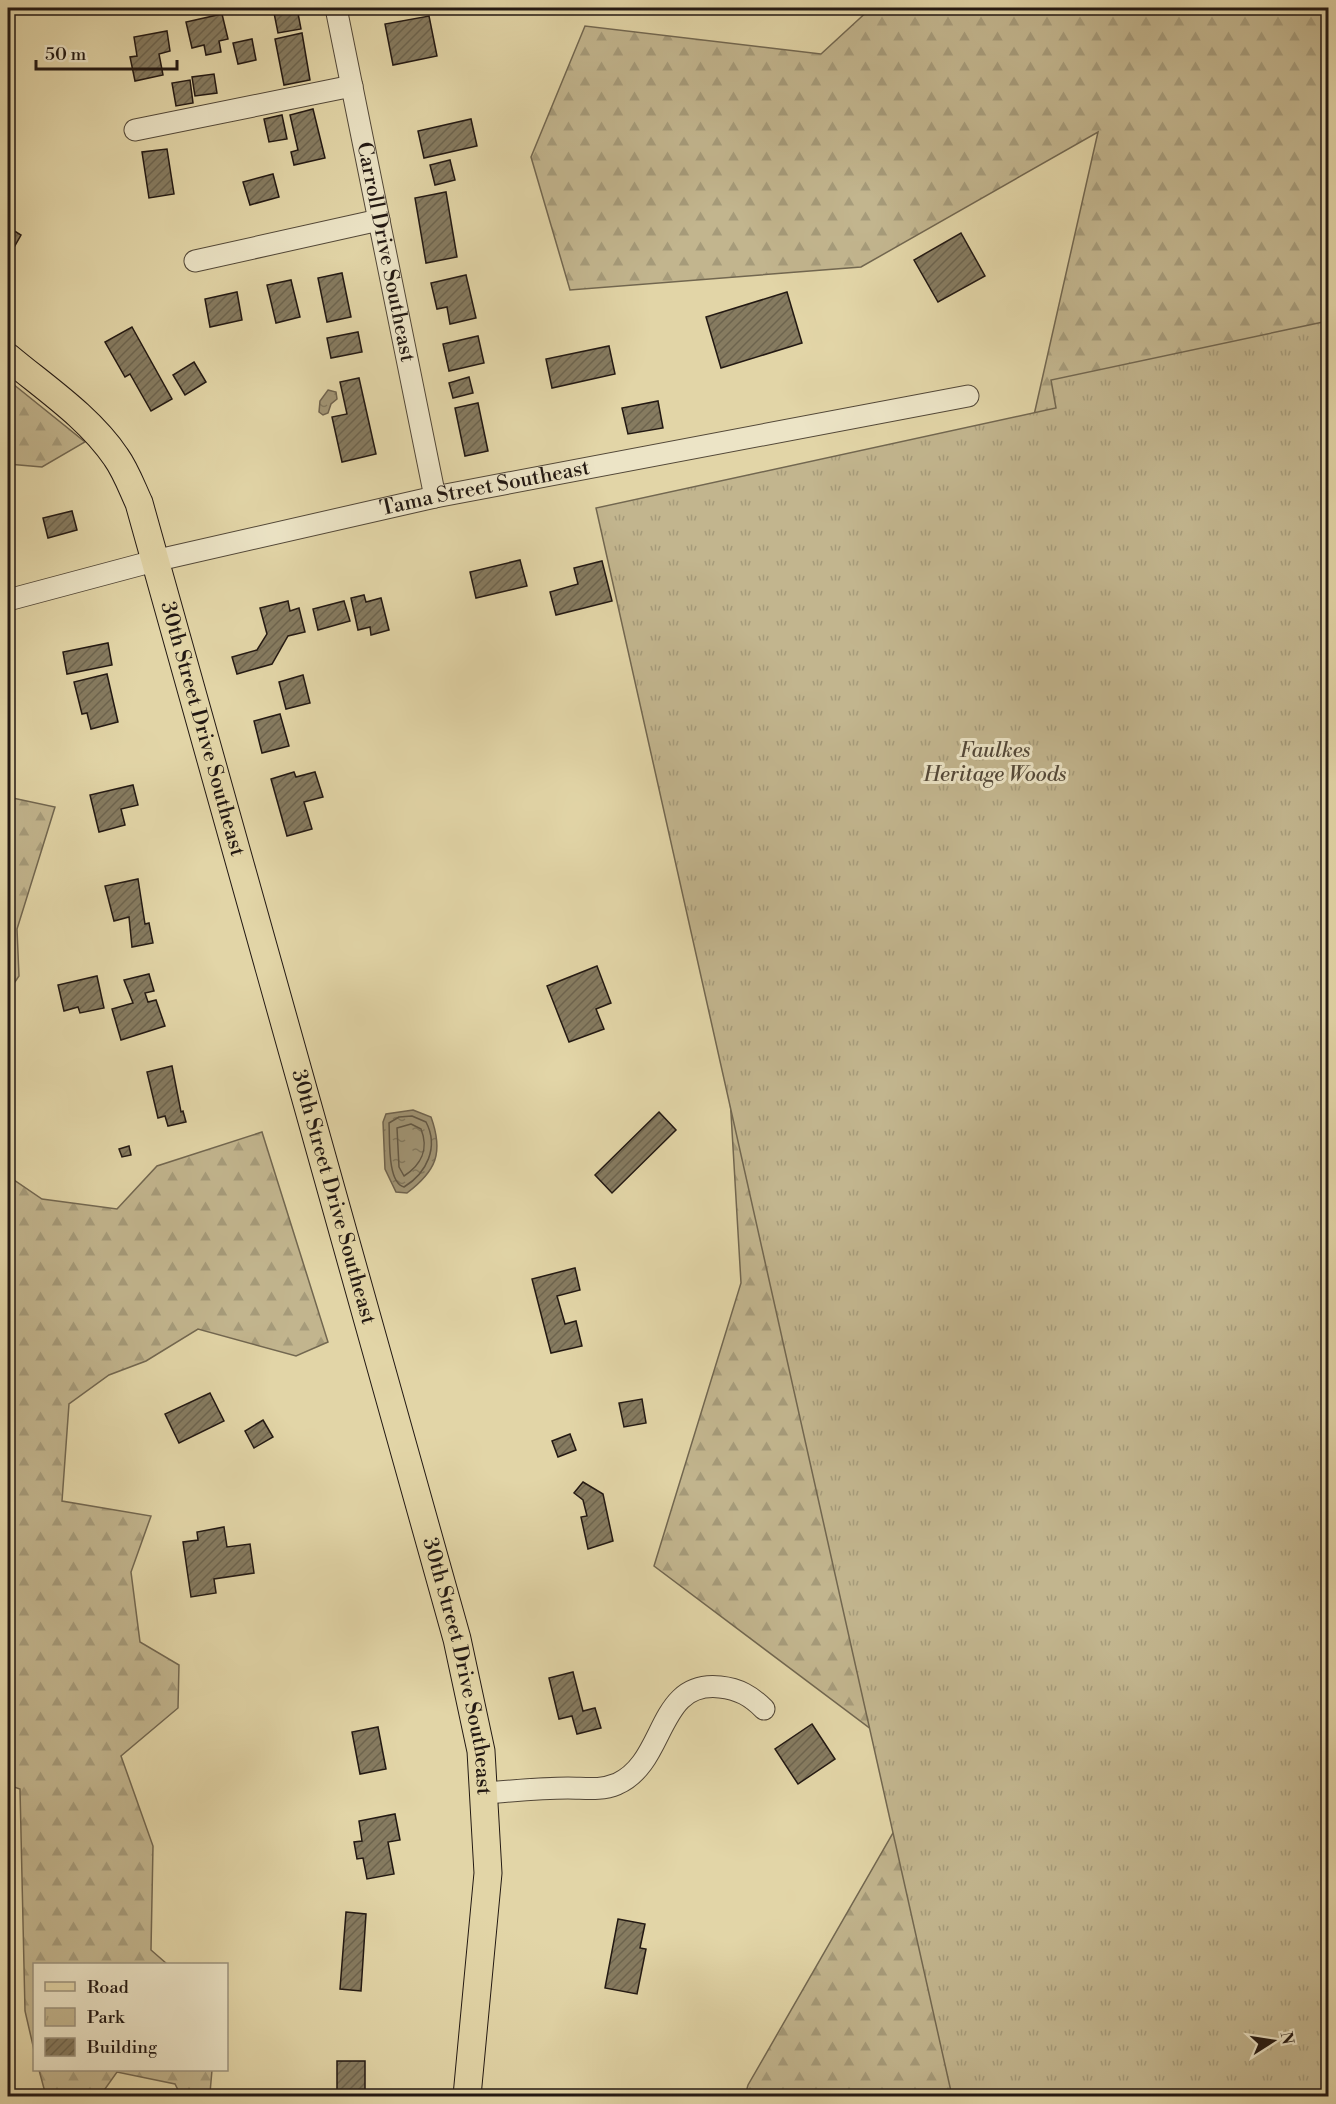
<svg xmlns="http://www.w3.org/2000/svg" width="1336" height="2104" font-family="'Libre Bodoni',serif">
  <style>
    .forest { fill: url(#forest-firs); stroke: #726750; stroke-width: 1.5 }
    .park { fill: url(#park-tufts); stroke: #726750; stroke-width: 1.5 }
    .water { fill: url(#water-ripples); stroke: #6f634e; stroke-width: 1.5 }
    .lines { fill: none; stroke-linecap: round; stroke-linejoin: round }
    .shore { stroke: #625744; stroke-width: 1.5 }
    .building { fill: url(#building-hatch); stroke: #231913; stroke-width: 1.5 }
    .minor-casing { stroke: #534838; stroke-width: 23 }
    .major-casing { stroke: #231913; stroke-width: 29 }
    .minor { stroke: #ece4c6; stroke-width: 21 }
    .major { stroke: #e2d5a7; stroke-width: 27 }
    .labels { text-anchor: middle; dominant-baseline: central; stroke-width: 6; stroke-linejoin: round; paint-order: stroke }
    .street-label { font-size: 21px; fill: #231913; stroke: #ece4c6 }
    .park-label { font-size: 21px; font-style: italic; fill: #534838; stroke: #ece4c6 }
  </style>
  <defs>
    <pattern id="forest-firs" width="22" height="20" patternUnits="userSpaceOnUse" patternTransform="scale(1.5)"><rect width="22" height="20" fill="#c2b58e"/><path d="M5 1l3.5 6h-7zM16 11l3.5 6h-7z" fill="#a69b7a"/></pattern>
    <pattern id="park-tufts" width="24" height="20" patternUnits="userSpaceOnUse" patternTransform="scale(1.5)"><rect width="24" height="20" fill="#c2b58e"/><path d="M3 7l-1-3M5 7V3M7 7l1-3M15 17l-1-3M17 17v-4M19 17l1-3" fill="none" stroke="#a69b7a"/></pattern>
    <pattern id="water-ripples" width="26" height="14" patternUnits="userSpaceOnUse" patternTransform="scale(1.5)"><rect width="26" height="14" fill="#a19575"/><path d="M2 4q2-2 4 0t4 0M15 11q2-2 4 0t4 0" fill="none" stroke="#83795f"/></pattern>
    <pattern id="building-hatch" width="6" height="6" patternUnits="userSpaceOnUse" patternTransform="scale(1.5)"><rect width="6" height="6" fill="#867b60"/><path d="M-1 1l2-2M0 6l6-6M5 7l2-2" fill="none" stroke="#6d644e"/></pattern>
  </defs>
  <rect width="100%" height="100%" fill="#e2d5a7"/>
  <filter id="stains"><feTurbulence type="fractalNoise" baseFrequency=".00333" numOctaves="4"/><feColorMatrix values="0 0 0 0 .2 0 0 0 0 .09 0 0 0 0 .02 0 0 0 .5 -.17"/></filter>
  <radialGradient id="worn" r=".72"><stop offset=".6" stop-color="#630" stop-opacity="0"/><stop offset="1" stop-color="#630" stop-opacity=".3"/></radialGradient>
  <g class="forest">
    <path d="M 871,8 L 1328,8 L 1328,2096 L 745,2096 L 748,2085 L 928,1772 L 654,1566 L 741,1283 L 709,740 L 1027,446 L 1098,132 L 861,267 L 570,290 L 531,157 L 585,26 L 821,54 Z"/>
    <path d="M 8,380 L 85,442 L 42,467 L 8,464 Z"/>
    <path d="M 8,797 L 55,807 L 17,929 L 19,976 L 8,992 Z"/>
    <path d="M 262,1132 L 328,1342 L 296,1356 L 198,1329 L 146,1361 L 109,1375 L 69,1404 L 62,1501 L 151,1516 L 131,1572 L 140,1642 L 179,1665 L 178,1708 L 121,1756 L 153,1846 L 151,1950 L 167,1964 L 34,1964 L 34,2050 L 25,2011 L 20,1789 L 8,1785 L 8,1176 L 42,1199 L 117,1209 L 157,1166 Z"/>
    <path d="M 39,2070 L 212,2070 L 210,2093 L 213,2096 L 181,2096 L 175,2084 L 117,2072 L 100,2096 L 46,2096 Z"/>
  </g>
  <path class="park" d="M 1328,321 L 1328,2096 L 952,2096 L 596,508 L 1056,408 L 1051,380 Z"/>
  <g class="water">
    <path d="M 328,390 L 336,392 L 337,399 L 331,404 L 328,413 L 323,415 L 319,412 L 320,401 Z"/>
    <path d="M 413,1110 L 431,1117 C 444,1153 436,1171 407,1193 L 396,1192 L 385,1169 L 383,1122 L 386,1114 Z"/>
  </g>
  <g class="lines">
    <g class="shore">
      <path d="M 399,1117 L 412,1116 L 426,1122 C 439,1147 427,1173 404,1187 C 387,1183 390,1138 389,1123 Z"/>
      <path d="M 411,1124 L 421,1129 C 429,1149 421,1165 404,1176 L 399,1167 L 397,1128 Z"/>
    </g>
  </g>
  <g class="building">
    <path d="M 273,8 L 297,8 L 301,29 L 278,33 Z"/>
    <path d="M 222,14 L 228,39 L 219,41 L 221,52 L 206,55 L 204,45 L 192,48 L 186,22 Z"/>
    <path d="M 429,16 L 437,56 L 393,65 L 385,24 Z"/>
    <path d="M 167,31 L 170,51 L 159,54 L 163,75 L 135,81 L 130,57 L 137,56 L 134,37 Z"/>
    <path d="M 302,33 L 310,80 L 284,85 L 275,39 Z"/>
    <path d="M 252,39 L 256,60 L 238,64 L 233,43 Z"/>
    <path d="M 214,74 L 217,93 L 195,96 L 192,77 Z"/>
    <path d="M 190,80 L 193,103 L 176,106 L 172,83 Z"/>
    <path d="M 313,109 L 325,158 L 294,165 L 291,152 L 298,150 L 290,115 Z"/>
    <path d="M 282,115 L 287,139 L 269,142 L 264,119 Z"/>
    <path d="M 471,119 L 477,146 L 424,158 L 418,131 Z"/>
    <path d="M 167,149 L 174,194 L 149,198 L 142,152 Z"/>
    <path d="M 450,160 L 455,180 L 435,185 L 430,165 Z"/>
    <path d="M 273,174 L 279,197 L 250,205 L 243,182 Z"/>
    <path d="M 446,192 L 457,257 L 426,263 L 415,198 Z"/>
    <path d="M 8,227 L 21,235 L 8,258 Z"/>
    <path d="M 961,233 L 985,276 L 938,302 L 914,260 Z"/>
    <path d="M 342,273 L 351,317 L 327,322 L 318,278 Z"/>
    <path d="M 466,275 L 476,318 L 450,324 L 447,307 L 437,309 L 431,283 Z"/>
    <path d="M 291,280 L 300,317 L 276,323 L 267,285 Z"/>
    <path d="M 237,292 L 242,320 L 210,327 L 205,299 Z"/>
    <path d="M 787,292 L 802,343 L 721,368 L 706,317 Z"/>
    <path d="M 132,327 L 172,399 L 151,411 L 130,374 L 125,377 L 105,342 Z"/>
    <path d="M 358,332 L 362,352 L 331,358 L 327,338 Z"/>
    <path d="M 478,336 L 484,363 L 449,371 L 443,344 Z"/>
    <path d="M 609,346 L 615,374 L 552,388 L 546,359 Z"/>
    <path d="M 194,362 L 206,382 L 185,395 L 173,375 Z"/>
    <path d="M 469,377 L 473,393 L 453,398 L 449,383 Z"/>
    <path d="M 359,378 L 376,454 L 342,462 L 332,417 L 347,414 L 340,382 Z"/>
    <path d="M 658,401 L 663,428 L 628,434 L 622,408 Z"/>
    <path d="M 478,403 L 488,451 L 465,456 L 455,408 Z"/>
    <path d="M 72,511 L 77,530 L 48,538 L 43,518 Z"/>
    <path d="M 520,560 L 527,586 L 476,598 L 470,572 Z"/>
    <path d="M 602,561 L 612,601 L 556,615 L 550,592 L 578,584 L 574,568 Z"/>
    <path d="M 364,595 L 366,602 L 381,598 L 389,630 L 371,635 L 370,627 L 358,630 L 351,598 Z"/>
    <path d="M 288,601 L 290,611 L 299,608 L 305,632 L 288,636 L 272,664 L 237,674 L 232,657 L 257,650 L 267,634 L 260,608 Z"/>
    <path d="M 344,601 L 350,621 L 318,630 L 313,609 Z"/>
    <path d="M 108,643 L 112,665 L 67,674 L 63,652 Z"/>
    <path d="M 107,674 L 118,722 L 91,729 L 87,713 L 82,714 L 74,682 Z"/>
    <path d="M 303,675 L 310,703 L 286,709 L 279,682 Z"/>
    <path d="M 280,714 L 289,746 L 262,753 L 254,721 Z"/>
    <path d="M 294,772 L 296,777 L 315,772 L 323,797 L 304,802 L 312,829 L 287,836 L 271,779 Z"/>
    <path d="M 133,785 L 138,805 L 121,809 L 125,825 L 99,832 L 90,795 Z"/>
    <path d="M 138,879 L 145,924 L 149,923 L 153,943 L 132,947 L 129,917 L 114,921 L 105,886 Z"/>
    <path d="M 597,966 L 611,1003 L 596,1009 L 604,1029 L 569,1042 L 547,986 Z"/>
    <path d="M 149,974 L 154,991 L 145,993 L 148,1002 L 156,1000 L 165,1026 L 121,1040 L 112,1009 L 133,1003 L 124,980 Z"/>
    <path d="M 97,976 L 104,1008 L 80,1013 L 78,1007 L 64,1011 L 58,985 Z"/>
    <path d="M 172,1066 L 181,1112 L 183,1111 L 186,1122 L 168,1126 L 165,1116 L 158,1118 L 147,1072 Z"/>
    <path d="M 659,1112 L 676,1130 L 612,1193 L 595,1175 Z"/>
    <path d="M 129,1146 L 131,1155 L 122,1157 L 119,1149 Z"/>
    <path d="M 575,1268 L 580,1290 L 557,1296 L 565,1324 L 576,1321 L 582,1346 L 551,1353 L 532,1279 Z"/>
    <path d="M 210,1393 L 224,1421 L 179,1443 L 165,1414 Z"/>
    <path d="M 642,1399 L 646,1423 L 624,1427 L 619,1403 Z"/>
    <path d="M 263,1420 L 273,1437 L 254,1448 L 245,1431 Z"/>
    <path d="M 570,1434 L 576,1450 L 558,1457 L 552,1441 Z"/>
    <path d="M 583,1482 L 603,1494 L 613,1541 L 588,1549 L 581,1517 L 587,1516 L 583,1500 L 574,1493 Z"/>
    <path d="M 224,1527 L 227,1547 L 250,1544 L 254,1573 L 214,1579 L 216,1593 L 191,1597 L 183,1542 L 198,1540 L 197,1532 Z"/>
    <path d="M 573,1672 L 583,1711 L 595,1708 L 601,1728 L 577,1734 L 572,1716 L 559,1719 L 549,1678 Z"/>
    <path d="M 812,1724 L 835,1759 L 798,1784 L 775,1749 Z"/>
    <path d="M 378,1727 L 386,1769 L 360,1774 L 352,1732 Z"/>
    <path d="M 395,1814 L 400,1840 L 388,1842 L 394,1874 L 367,1879 L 363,1858 L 357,1859 L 354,1842 L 362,1841 L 359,1821 Z"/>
    <path d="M 346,1912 L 366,1914 L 361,1991 L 340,1989 Z"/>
    <path d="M 618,1919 L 645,1924 L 640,1948 L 646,1949 L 637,1994 L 605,1988 Z"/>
    <rect x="337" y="2061" width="28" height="35"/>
  </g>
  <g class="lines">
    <defs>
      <g id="minor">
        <path id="s1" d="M 336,8 L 435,497"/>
        <path d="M 135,130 L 352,86"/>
        <path d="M 195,261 L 379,220"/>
        <path id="s2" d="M 8,600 L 154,561 L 435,497 L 968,396"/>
        <path d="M 485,1793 C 512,1791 540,1788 568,1788 C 585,1788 600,1791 617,1784 C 667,1762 656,1680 720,1687 C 739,1689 751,1696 764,1709"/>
      </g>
      <g id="major">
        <path id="s3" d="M 8,357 C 45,388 89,417 116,457 C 126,471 132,488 139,503 L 457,1639 L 481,1751 L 488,1873 L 467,2096"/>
      </g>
    </defs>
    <use href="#minor" class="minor-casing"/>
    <use href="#major" class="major-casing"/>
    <use href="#minor" class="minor"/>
    <use href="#major" class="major"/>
  </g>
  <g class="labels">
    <g class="street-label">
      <text stroke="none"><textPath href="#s1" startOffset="249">Carroll Drive Southeast</textPath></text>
      <text stroke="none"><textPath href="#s2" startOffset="490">Tama Street Southeast</textPath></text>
      <text stroke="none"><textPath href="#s3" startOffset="434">30th Street Drive Southeast</textPath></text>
      <text stroke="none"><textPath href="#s3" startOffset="920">30th Street Drive Southeast</textPath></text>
      <text stroke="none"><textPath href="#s3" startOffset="1406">30th Street Drive Southeast</textPath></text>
    </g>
    <g class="park-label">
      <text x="995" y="751">Faulkes<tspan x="995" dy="24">Heritage Woods</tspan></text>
    </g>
  </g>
  <rect width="1336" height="2104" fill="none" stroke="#e2d5a7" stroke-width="30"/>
  <rect x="9" y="9" width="1318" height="2086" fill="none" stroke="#231913" stroke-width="3"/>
  <rect x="15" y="15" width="1306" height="2074" fill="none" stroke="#231913" stroke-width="1.5"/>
  <rect x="33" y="1963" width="195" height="108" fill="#ece4c6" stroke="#9c937e" stroke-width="1.5"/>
  <rect x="45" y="1982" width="30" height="9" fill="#e2d5a7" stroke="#9c937e" stroke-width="1.5"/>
  <text x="87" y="1993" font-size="18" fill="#231913">Road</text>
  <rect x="45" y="2008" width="30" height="18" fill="url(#park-tufts)" stroke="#9c937e" stroke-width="1.5"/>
  <text x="87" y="2023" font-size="18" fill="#231913">Park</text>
  <rect x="45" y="2038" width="30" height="18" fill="url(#building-hatch)" stroke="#9c937e" stroke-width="1.5"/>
  <text x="87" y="2053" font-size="18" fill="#231913">Building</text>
  <g transform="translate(1273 2041) rotate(78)" stroke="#ece4c6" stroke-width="4.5" paint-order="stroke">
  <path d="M0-4.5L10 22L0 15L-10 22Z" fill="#231913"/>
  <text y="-9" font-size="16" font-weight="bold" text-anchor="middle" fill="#231913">N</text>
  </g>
  <path d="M36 60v9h141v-9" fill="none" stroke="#231913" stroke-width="3"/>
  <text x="45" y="60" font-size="18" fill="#231913" stroke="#ece4c6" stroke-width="4.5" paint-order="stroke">50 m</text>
  <rect width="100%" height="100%" filter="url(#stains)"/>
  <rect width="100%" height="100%" fill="url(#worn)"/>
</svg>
